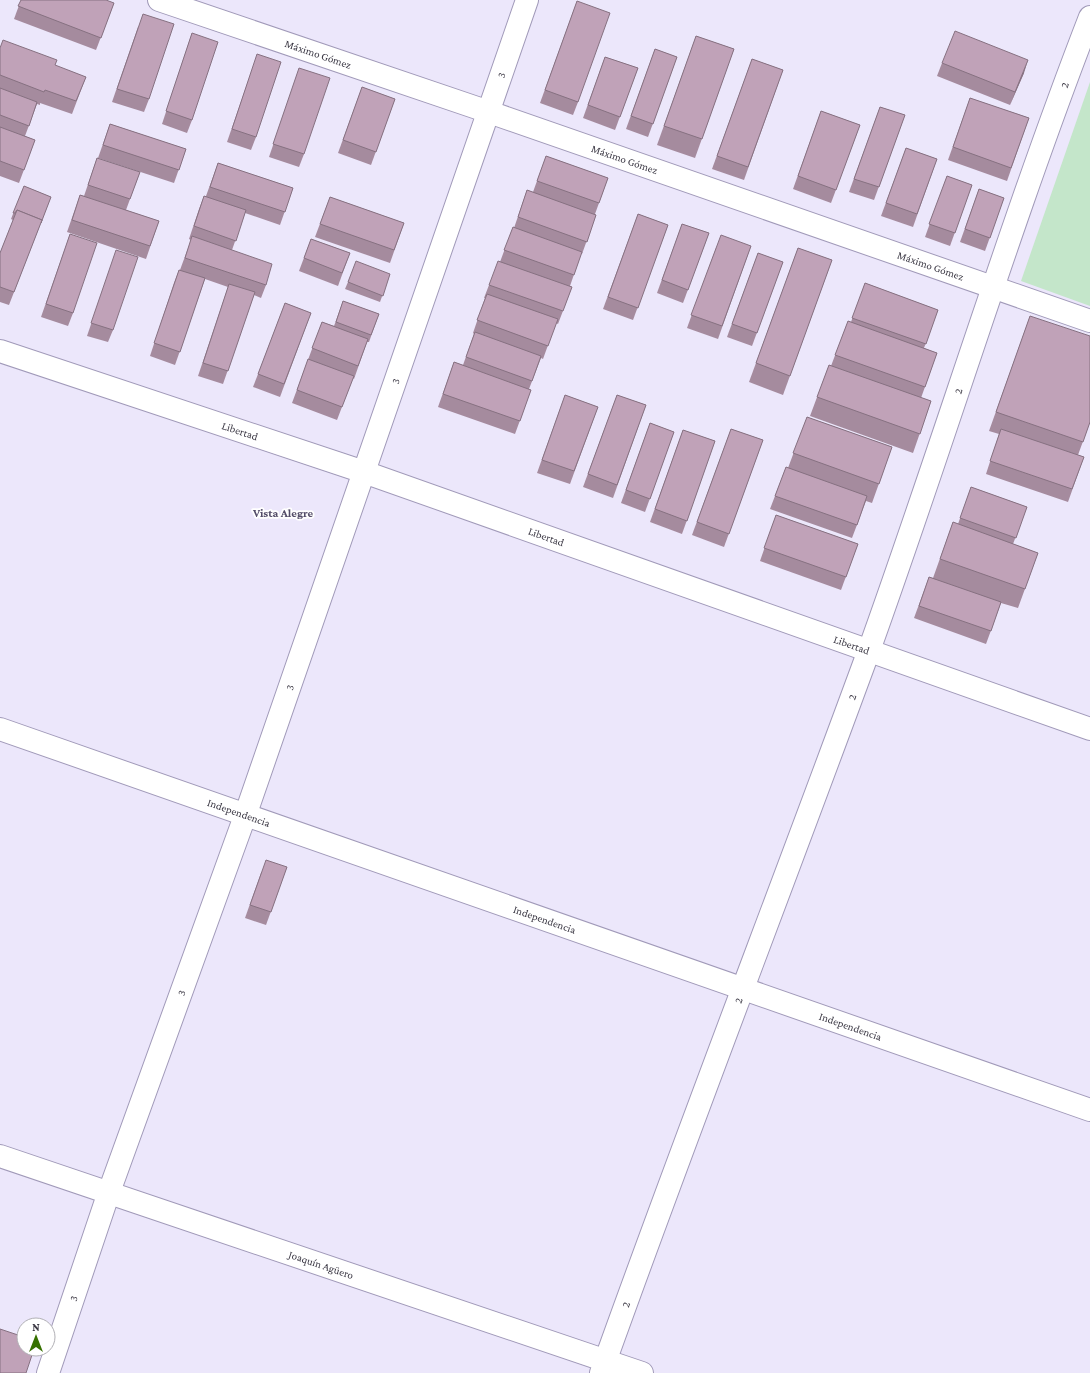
<svg xmlns="http://www.w3.org/2000/svg" width="1090" height="1373" font-family="'Crimson Pro',serif">
  <style>
    .green { fill: #c4e6ca }
    .lines { fill: none; stroke-linecap: round; stroke-linejoin: round }
    .minor-casing { stroke: #a19ab9; stroke-width: 24 }
    .secondary-casing { stroke: #a19ab9; stroke-width: 24 }
    .minor { stroke: #fff; stroke-width: 22 }
    .secondary { stroke: #fff; stroke-width: 22 }
    .wall { fill: #a58b9e }
    .shaded-wall { fill: #867181 }
    .building { fill: #c0a2b8; stroke: #867181 }
    .labels { text-anchor: middle; dominant-baseline: central; stroke-width: 3.5; stroke-linejoin: round; paint-order: stroke }
    .street-label { font-size: 11px; fill: #3c3945; stroke: #fff }
    .neighbourhood-label { font-size: 12px; font-weight: bold; fill: #534c68; stroke: #fff }
  </style>
  <rect width="100%" height="100%" fill="#ece7fb"/>
  <path class="green" d="M 1090,82 L 1090,306 L 1021,281 Z"/>
  <g class="lines">
    <defs>
      <g id="minor">
        <path id="s1" d="M 0,351 L 364,472 L 1090,729"/>
        <path id="s2" d="M 0,729 L 1090,1110"/>
        <path id="s3" d="M 0,1156 L 642,1373"/>
        <path id="s4" d="M 601,1373 C 687,1132 780,893 868,653 C 944,442 1009,226 1090,17"/>
      </g>
      <g id="secondary">
        <path id="s5" d="M 159,0 L 489,112 L 1090,321"/>
        <path id="s6" d="M 48,1373 L 109,1192 L 245,816 L 527,0"/>
      </g>
    </defs>
    <use href="#minor" class="minor-casing"/>
    <use href="#secondary" class="secondary-casing"/>
    <use href="#minor" class="minor"/>
    <use href="#secondary" class="secondary"/>
  </g>
  <g class="wall">
    <path d="M 21,0 L 114,3 L 96,50 L 14,19 Z"/>
    <path d="M 577,1 L 578,102 L 573,115 L 540,103 Z"/>
    <path d="M 138,27 L 149,99 L 144,112 L 112,102 Z"/>
    <path d="M 192,33 L 192,120 L 187,133 L 162,124 Z"/>
    <path d="M 696,36 L 734,49 L 695,158 L 657,145 Z"/>
    <path d="M 0,48 L 55,66 L 86,77 L 72,114 L 40,103 L 40,105 L 37,104 L 25,136 L 35,140 L 19,183 L 0,176 Z"/>
    <path d="M 655,49 L 677,57 L 648,137 L 626,129 Z"/>
    <path d="M 605,57 L 638,68 L 615,130 L 583,118 Z"/>
    <path d="M 752,59 L 783,70 L 744,180 L 712,169 Z"/>
    <path d="M 942,63 L 1024,73 L 1010,105 L 937,76 Z"/>
    <path d="M 253,67 L 256,137 L 251,150 L 227,142 Z"/>
    <path d="M 295,81 L 304,154 L 299,167 L 269,157 Z"/>
    <path d="M 362,87 L 395,99 L 371,165 L 338,153 Z"/>
    <path d="M 970,98 L 1029,118 L 1007,181 L 948,160 Z"/>
    <path d="M 880,107 L 905,115 L 874,200 L 849,192 Z"/>
    <path d="M 821,111 L 860,125 L 831,203 L 793,189 Z"/>
    <path d="M 110,124 L 186,149 L 174,183 L 98,158 Z"/>
    <path d="M 906,148 L 937,159 L 913,227 L 881,216 Z"/>
    <path d="M 546,156 L 608,178 L 595,214 L 596,215 L 582,254 L 581,254 L 570,286 L 572,287 L 558,324 L 556,323 L 543,359 L 541,358 L 529,389 L 531,390 L 515,434 L 438,407 L 454,362 L 463,365 L 474,334 L 473,333 L 485,298 L 484,298 L 489,285 L 500,262 L 513,227 L 514,228 L 527,190 L 533,192 Z"/>
    <path d="M 97,158 L 140,172 L 126,210 L 159,221 L 146,259 L 67,232 L 80,195 L 84,196 Z"/>
    <path d="M 218,163 L 293,188 L 280,225 L 245,213 L 232,250 L 266,285 L 261,298 L 254,295 L 223,384 L 198,376 L 228,287 L 205,279 L 175,365 L 150,356 L 174,283 L 179,270 L 180,270 L 191,240 L 189,239 L 199,209 L 204,196 L 206,196 Z"/>
    <path d="M 947,176 L 972,185 L 950,246 L 925,237 Z"/>
    <path d="M 24,186 L 51,197 L 9,305 L 0,302 L 0,253 L 13,220 L 11,219 Z"/>
    <path d="M 979,189 L 1004,198 L 985,251 L 960,242 Z"/>
    <path d="M 330,197 L 404,223 L 390,263 L 315,237 Z"/>
    <path d="M 638,214 L 668,225 L 633,320 L 603,309 Z"/>
    <path d="M 682,224 L 709,233 L 683,303 L 657,293 Z"/>
    <path d="M 70,234 L 73,313 L 68,326 L 41,317 Z"/>
    <path d="M 311,239 L 350,253 L 338,286 L 299,271 Z"/>
    <path d="M 751,246 L 718,339 L 687,328 L 716,248 Z"/>
    <path d="M 798,248 L 832,260 L 783,395 L 749,382 Z"/>
    <path d="M 758,253 L 783,262 L 752,346 L 727,337 Z"/>
    <path d="M 112,263 L 113,330 L 108,342 L 87,336 Z"/>
    <path d="M 390,274 L 380,302 L 345,289 L 348,282 Z"/>
    <path d="M 865,283 L 938,310 L 924,348 L 937,353 L 921,398 L 931,401 L 913,453 L 810,416 L 829,365 L 831,366 L 848,321 L 851,322 Z"/>
    <path d="M 343,301 L 379,314 L 369,342 L 367,342 L 354,379 L 353,378 L 337,420 L 292,403 L 322,322 L 334,326 Z"/>
    <path d="M 285,303 L 311,313 L 280,397 L 253,387 Z"/>
    <path d="M 1030,316 L 1090,422 L 1078,455 L 1084,457 L 1068,502 L 986,474 L 999,434 L 989,431 Z"/>
    <path d="M 565,395 L 598,407 L 570,484 L 537,473 Z"/>
    <path d="M 617,395 L 646,405 L 613,498 L 583,487 Z"/>
    <path d="M 807,417 L 892,447 L 872,503 L 866,501 L 852,538 L 770,509 L 786,467 L 788,468 Z"/>
    <path d="M 650,423 L 674,432 L 645,512 L 621,503 Z"/>
    <path d="M 731,429 L 763,440 L 724,547 L 692,535 Z"/>
    <path d="M 683,430 L 715,441 L 682,534 L 650,522 Z"/>
    <path d="M 971,487 L 1027,507 L 1013,544 L 1038,553 L 1018,608 L 1001,603 L 986,644 L 914,618 L 929,577 L 933,578 L 953,522 L 958,524 Z"/>
    <path d="M 776,515 L 858,544 L 841,590 L 760,561 Z"/>
    <path d="M 287,867 L 266,925 L 245,918 L 261,873 Z"/>
  </g>
  <path class="shaded-wall" d="M 1028,60 L 1024,73 L 1010,105 L 1015,92 Z"/>
  <g class="building">
    <path d="M 21,0 L 106,0 L 114,3 L 101,38 L 18,6 Z"/>
    <path d="M 577,1 L 610,13 L 578,102 L 545,90 Z"/>
    <path d="M 143,14 L 174,24 L 149,99 L 117,89 Z"/>
    <path d="M 955,31 L 1028,60 L 1015,92 L 942,63 Z"/>
    <path d="M 192,33 L 218,42 L 192,120 L 166,111 Z"/>
    <path d="M 696,36 L 734,49 L 702,139 L 664,126 Z"/>
    <path d="M 3,40 L 57,60 L 55,65 L 86,77 L 76,101 L 45,90 L 44,92 L 0,75 L 0,48 Z"/>
    <path d="M 655,49 L 677,57 L 653,124 L 631,116 Z"/>
    <path d="M 257,54 L 281,62 L 256,137 L 232,129 Z"/>
    <path d="M 605,57 L 638,68 L 620,117 L 588,105 Z"/>
    <path d="M 752,59 L 783,70 L 748,167 L 717,156 Z"/>
    <path d="M 299,68 L 330,78 L 304,154 L 273,144 Z"/>
    <path d="M 362,87 L 395,99 L 376,152 L 343,140 Z"/>
    <path d="M 0,88 L 37,102 L 29,126 L 0,115 Z"/>
    <path d="M 970,98 L 1029,118 L 1011,168 L 953,147 Z"/>
    <path d="M 880,107 L 905,115 L 879,187 L 854,179 Z"/>
    <path d="M 821,111 L 860,125 L 836,190 L 798,176 Z"/>
    <path d="M 110,124 L 186,149 L 179,170 L 103,145 Z"/>
    <path d="M 0,127 L 35,140 L 24,170 L 0,161 Z"/>
    <path d="M 906,148 L 937,159 L 917,214 L 886,203 Z"/>
    <path d="M 546,156 L 608,178 L 599,203 L 537,181 Z"/>
    <path d="M 97,158 L 140,172 L 130,199 L 88,185 Z"/>
    <path d="M 218,163 L 293,188 L 285,212 L 210,187 Z"/>
    <path d="M 947,176 L 972,185 L 955,233 L 929,224 Z"/>
    <path d="M 24,186 L 51,197 L 41,223 L 42,220 L 17,210 L 15,213 L 13,213 Z"/>
    <path d="M 979,189 L 1004,198 L 990,238 L 965,229 Z"/>
    <path d="M 527,190 L 596,215 L 587,242 L 518,217 Z"/>
    <path d="M 80,195 L 159,221 L 150,246 L 72,220 Z"/>
    <path d="M 204,196 L 246,210 L 236,241 L 194,226 Z"/>
    <path d="M 330,197 L 404,223 L 394,250 L 320,224 Z"/>
    <path d="M 17,210 L 42,220 L 14,292 L 0,287 L 0,253 Z"/>
    <path d="M 638,214 L 668,225 L 638,308 L 608,297 Z"/>
    <path d="M 682,224 L 709,233 L 688,290 L 662,280 Z"/>
    <path d="M 513,227 L 582,252 L 574,275 L 504,250 Z"/>
    <path d="M 70,234 L 97,243 L 73,313 L 46,304 Z"/>
    <path d="M 721,235 L 751,246 L 722,326 L 691,315 Z"/>
    <path d="M 192,236 L 272,264 L 266,285 L 185,258 Z"/>
    <path d="M 311,239 L 350,253 L 342,273 L 304,258 Z"/>
    <path d="M 798,248 L 832,260 L 790,376 L 756,363 Z"/>
    <path d="M 116,250 L 138,257 L 113,330 L 91,323 Z"/>
    <path d="M 758,253 L 783,262 L 757,333 L 732,324 Z"/>
    <path d="M 356,261 L 390,274 L 383,296 L 348,282 Z"/>
    <path d="M 498,261 L 572,287 L 563,311 L 489,285 Z"/>
    <path d="M 179,270 L 205,278 L 180,352 L 154,343 Z"/>
    <path d="M 865,283 L 938,310 L 926,344 L 852,318 Z"/>
    <path d="M 229,284 L 255,292 L 228,371 L 203,363 Z"/>
    <path d="M 487,294 L 558,319 L 548,346 L 477,320 Z"/>
    <path d="M 343,301 L 379,314 L 371,335 L 336,322 Z"/>
    <path d="M 285,303 L 311,313 L 284,384 L 258,374 Z"/>
    <path d="M 1030,316 L 1090,336 L 1090,422 L 1083,442 L 996,412 Z"/>
    <path d="M 848,321 L 937,353 L 925,387 L 835,355 Z"/>
    <path d="M 322,322 L 368,339 L 358,366 L 312,348 Z"/>
    <path d="M 475,332 L 541,356 L 532,381 L 466,357 Z"/>
    <path d="M 308,359 L 354,376 L 342,407 L 297,390 Z"/>
    <path d="M 454,362 L 531,390 L 520,421 L 443,394 Z"/>
    <path d="M 829,365 L 931,401 L 920,434 L 817,397 Z"/>
    <path d="M 565,395 L 598,407 L 574,471 L 542,460 Z"/>
    <path d="M 617,395 L 646,405 L 617,485 L 588,474 Z"/>
    <path d="M 807,417 L 892,447 L 879,484 L 793,453 Z"/>
    <path d="M 650,423 L 674,432 L 650,499 L 626,490 Z"/>
    <path d="M 731,429 L 763,440 L 729,534 L 697,522 Z"/>
    <path d="M 1001,429 L 1084,457 L 1072,489 L 990,461 Z"/>
    <path d="M 683,430 L 715,441 L 687,521 L 655,509 Z"/>
    <path d="M 786,467 L 867,496 L 857,525 L 775,496 Z"/>
    <path d="M 971,487 L 1027,507 L 1016,538 L 960,518 Z"/>
    <path d="M 776,515 L 858,544 L 846,577 L 764,548 Z"/>
    <path d="M 953,522 L 1038,553 L 1025,589 L 940,559 Z"/>
    <path d="M 929,577 L 1001,602 L 991,631 L 919,606 Z"/>
    <path d="M 266,860 L 287,867 L 271,912 L 250,905 Z"/>
    <path d="M 0,1329 L 24,1337 L 24,1349 L 34,1349 L 26,1373 L 0,1373 Z"/>
  </g>
  <g class="labels">
    <g class="street-label">
      <text stroke="none"><textPath href="#s5" startOffset="168">Máximo Gómez</textPath></text>
      <text stroke="none"><textPath href="#s6" startOffset="1375">3</textPath></text>
      <text stroke="none"><textPath href="#s4" startOffset="1369">2</textPath></text>
      <text stroke="none"><textPath href="#s5" startOffset="492">Máximo Gómez</textPath></text>
      <text stroke="none"><textPath href="#s5" startOffset="816">Máximo Gómez</textPath></text>
      <text stroke="none"><textPath href="#s6" startOffset="1051">3</textPath></text>
      <text stroke="none"><textPath href="#s4" startOffset="1045">2</textPath></text>
      <text stroke="none"><textPath href="#s1" startOffset="253">Libertad</textPath></text>
      <text stroke="none"><textPath href="#s1" startOffset="577">Libertad</textPath></text>
      <text stroke="none"><textPath href="#s1" startOffset="901">Libertad</textPath></text>
      <text stroke="none"><textPath href="#s6" startOffset="727">3</textPath></text>
      <text stroke="none"><textPath href="#s4" startOffset="721">2</textPath></text>
      <text stroke="none"><textPath href="#s2" startOffset="253">Independencia</textPath></text>
      <text stroke="none"><textPath href="#s2" startOffset="577">Independencia</textPath></text>
      <text stroke="none"><textPath href="#s6" startOffset="403">3</textPath></text>
      <text stroke="none"><textPath href="#s4" startOffset="397">2</textPath></text>
      <text stroke="none"><textPath href="#s2" startOffset="901">Independencia</textPath></text>
      <text stroke="none"><textPath href="#s3" startOffset="339">Joaquín Agüero</textPath></text>
      <text stroke="none"><textPath href="#s6" startOffset="79">3</textPath></text>
      <text stroke="none"><textPath href="#s4" startOffset="73">2</textPath></text>
    </g>
    <g class="neighbourhood-label">
      <text x="283" y="513">Vista Alegre</text>
    </g>
  </g>
  <g transform="translate(36 1337)"><circle r="19" fill="#ffffff" stroke="#b1b0b5"/>
  <path d="M0-3L7 15L0 10L-7 15Z" fill="#377101"/>
  <text y="-6" font-size="11" font-weight="bold" text-anchor="middle" fill="#3c3945">N</text>
  </g>
</svg>
